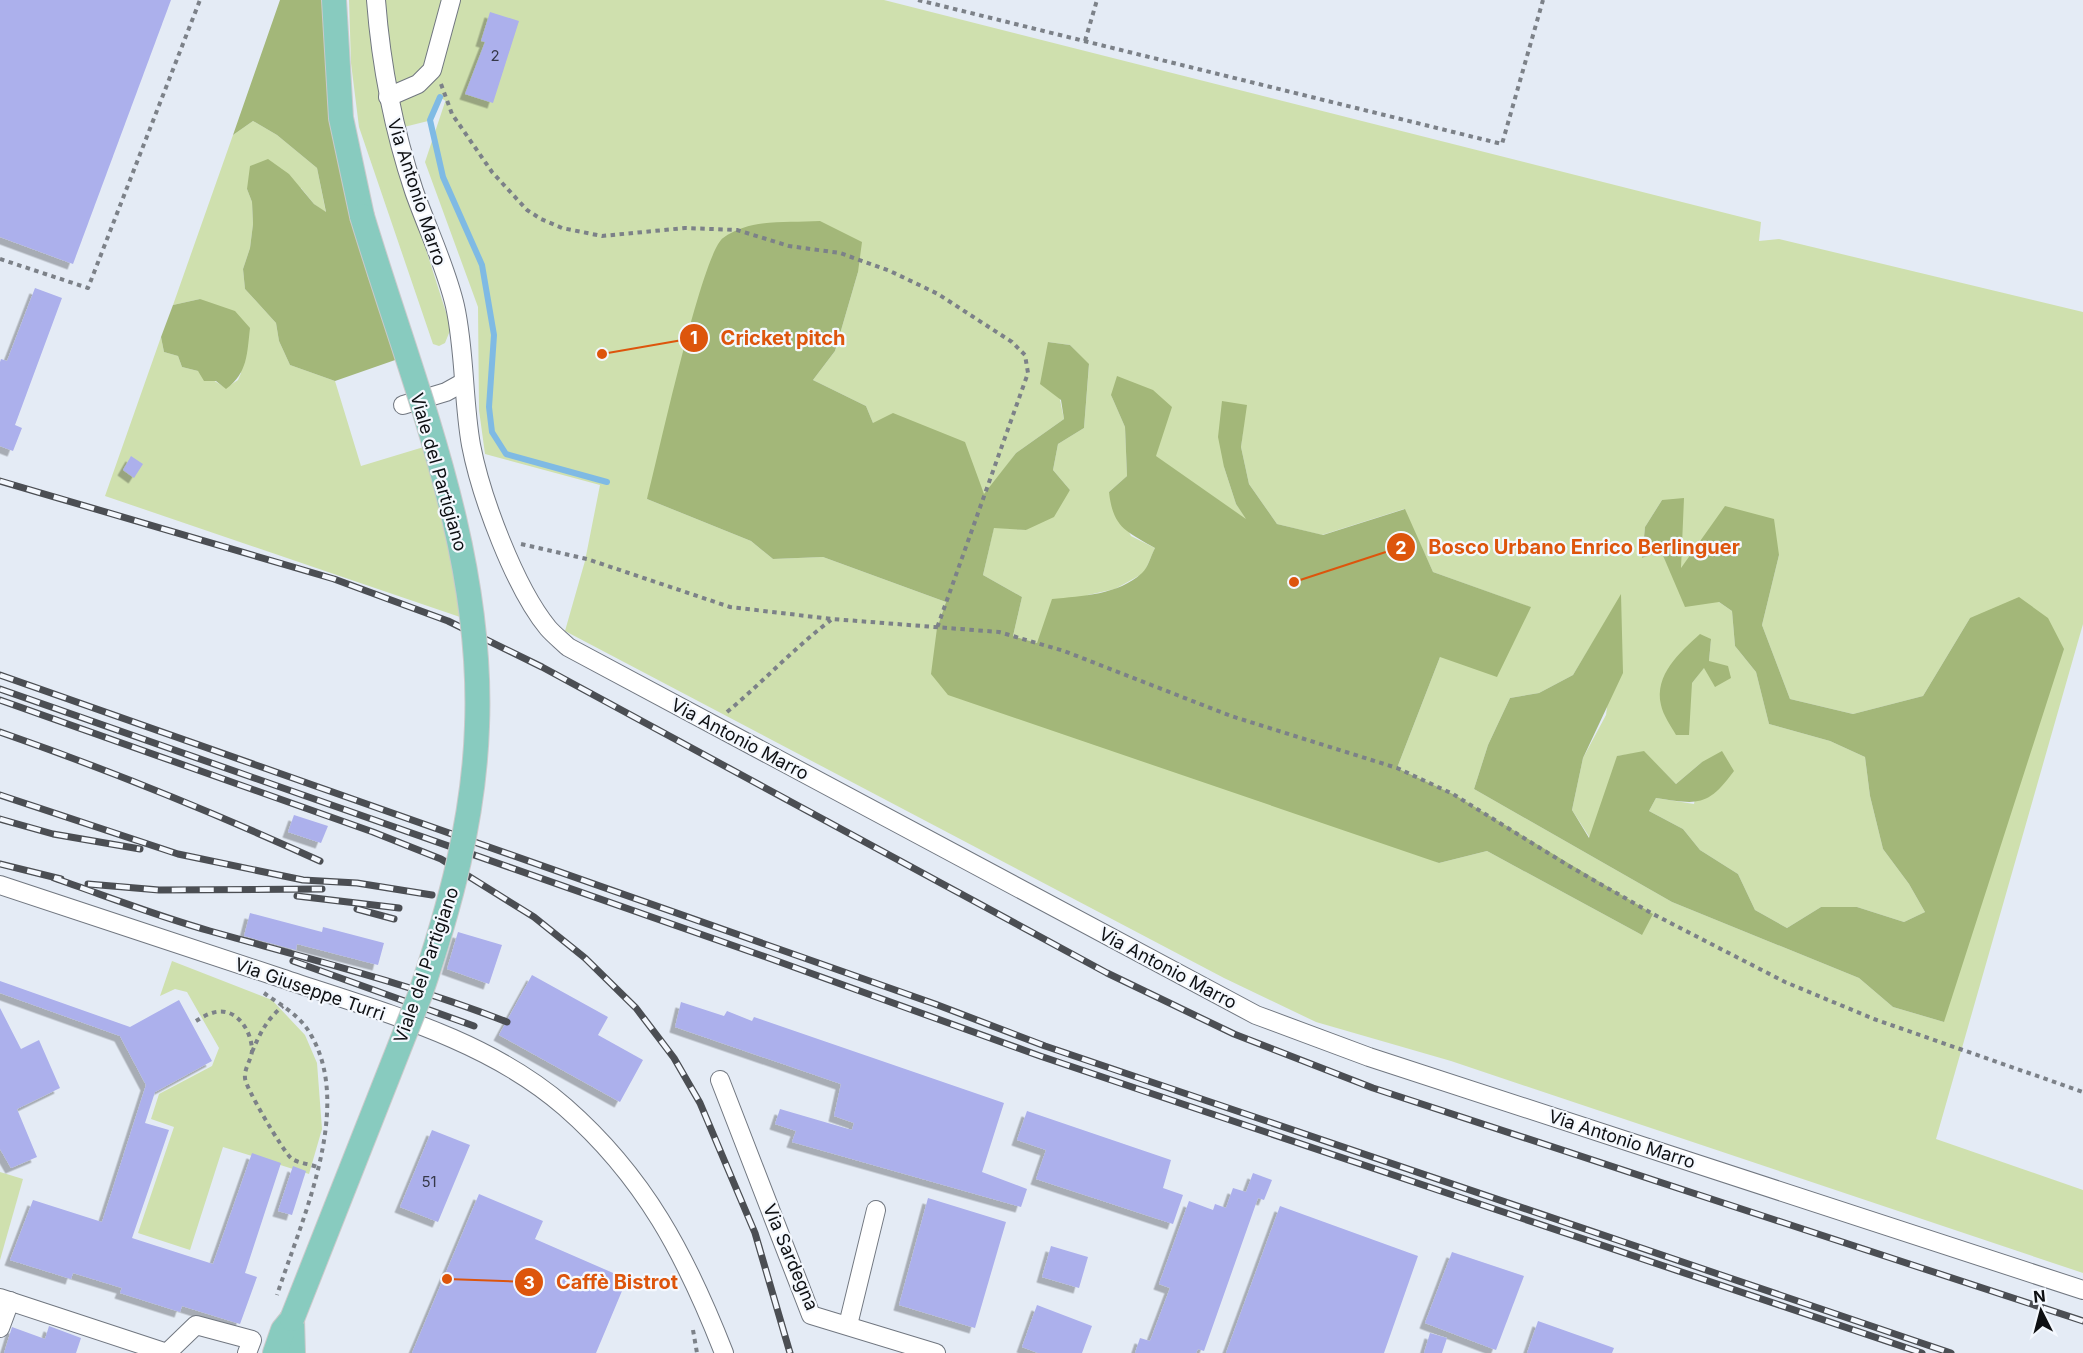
<svg xmlns="http://www.w3.org/2000/svg" width="2083" height="1353" font-family="Inter,sans-serif">
  <style>
    .green { fill: #cfe0ae; fill-rule: evenodd }
    .forest { fill: #a3b779 }
    .lines { fill: none; stroke-linecap: round; stroke-linejoin: round }
    .stream { stroke: #7fbae4; stroke-width: 6 }
    .building { fill: #acb0ec; filter: url(#shadow) }
    .minor-casing { stroke: #717780; stroke-width: 20 }
    .major-casing { stroke: #cacacb; stroke-width: 26 }
    .path { stroke: #7c8188; stroke-width: 4; stroke-dasharray: 4.5 4.5; stroke-linecap: butt }
    .minor { stroke: #fff; stroke-width: 18 }
    .major { stroke: #88cbbf; stroke-width: 24 }
    .rail-casing { stroke: #4b4e53; stroke-width: 7 }
    .rail { stroke: #f4f8fe; stroke-width: 4.5; stroke-dasharray: 14; stroke-linecap: butt }
    .major-bridge-casing { stroke: #cacacb; stroke-width: 26; stroke-linecap: butt }
    .major-bridge { stroke: #88cbbf; stroke-width: 24 }
    .labels { text-anchor: middle; dominant-baseline: central; stroke-width: 4.5; stroke-linejoin: round; paint-order: stroke }
    .number-label { font-size: 15px; fill: #363849 }
    .street-label { font-size: 18px; fill: #0e1013; stroke: #f4f8fe }
    .leader { fill: none; stroke: #dd550c; stroke-width: 2 }
    .callout-dot { fill: #dd550c; stroke: #f4f8fe; stroke-width: 2 }
    .mark-label { font-size: 18px; text-anchor: middle; font-weight: bold; fill: #fff }
    .callout-label { font-size: 20px; text-anchor: middle; font-weight: bold; fill: #dd550c; stroke: #f4f8fe; stroke-width: 4.5; stroke-linejoin: round; paint-order: stroke }
  </style>
  <defs>
    <filter id="shadow"><feDropShadow dx="-5.5" dy="5.5" stdDeviation="0" flood-color="#0004"/></filter>
  </defs>
  <rect width="100%" height="100%" fill="#e4ebf5"/>
  <g class="green">
    <path d="M 349,0 L 369,0 L 385,121 L 451,328 L 445,343 L 439,346 L 433,344 L 359,127 L 351,63 Z"/>
    <path d="M 376,0 L 884,0 L 1761,222 L 1759,241 L 1779,239 L 2083,312 L 2083,624 L 1936,1139 L 2083,1190 L 2083,1273 L 1451,1061 L 1316,1022 L 1224,978 L 565,631 L 585,561 L 600,485 L 485,454 L 479,410 L 478,307 L 425,162 L 445,102 L 447,102 L 440,97 L 428,121 L 400,128 ZM 858,272 L 835,351 L 813,380 L 866,406 L 873,423 L 985,495 L 1016,453 L 1064,419 L 1048,342 L 1070,345 L 1089,365 L 1084,428 L 1058,444 L 1053,470 L 1070,490 L 1026,530 L 994,527 L 983,575 L 1022,597 L 1013,636 L 1037,643 L 1088,595 L 1115,589 L 1144,573 L 1155,548 L 1131,536 L 1109,492 L 1127,476 L 1125,427 L 1111,395 L 1155,456 L 1248,521 L 1236,504 L 1224,467 L 1246,405 L 1241,447 L 1249,484 L 1277,524 L 1322,535 L 1404,509 L 1433,572 L 1530,607 L 1440,657 L 1397,768 L 1453,794 L 1642,935 L 1487,851 L 1439,863 L 937,628 L 946,602 L 823,557 L 773,559 L 751,541 L 647,499 ZM 1662,500 L 1681,569 L 1779,555 L 1762,625 L 1790,699 L 1853,714 L 1923,696 L 1970,618 L 1944,1022 L 1893,1007 L 1859,978 L 1672,902 L 1474,789 L 1488,745 L 1510,698 L 1539,693 L 1573,675 L 1621,596 L 1606,715 L 1583,758 L 1572,810 L 1590,838 L 1618,756 L 1644,752 L 1676,784 L 1702,762 L 1694,804 L 1656,798 L 1649,811 L 1683,829 L 1700,850 L 1738,874 L 1755,910 L 1787,928 L 1821,907 L 1857,907 L 1904,922 L 1925,912 L 1909,884 L 1883,849 L 1870,796 L 1865,757 L 1830,741 L 1769,724 L 1756,672 L 1735,646 L 1732,611 L 1669,568 L 1661,551 L 1642,558 L 1645,527 ZM 1711,639 L 1709,661 L 1692,683 Z"/>
    <path d="M 253,121 L 277,135 L 317,168 L 326,213 L 314,204 L 301,188 L 247,189 L 252,202 L 253,224 L 250,248 L 243,269 L 245,289 L 276,323 L 279,341 L 290,365 L 335,381 L 361,466 L 427,446 L 456,556 L 460,617 L 105,496 L 161,337 L 164,352 L 178,356 L 182,367 L 198,371 L 226,388 L 238,380 L 241,373 L 200,299 L 173,305 L 233,135 Z"/>
    <path d="M 172,961 L 272,1000 L 305,1035 L 317,1063 L 322,1129 L 309,1174 L 223,1147 L 190,1250 L 138,1233 L 174,1127 L 151,1119 L 159,1094 L 212,1066 L 219,1048 L 187,992 L 175,989 L 160,996 Z"/>
    <path d="M 0,1172 L 23,1179 L 0,1260 Z"/>
  </g>
  <g class="forest">
    <path d="M 280,0 L 325,0 L 336,152 L 368,277 L 398,359 L 335,381 L 290,365 L 279,341 L 276,323 L 245,289 L 243,269 L 250,248 L 253,224 L 252,202 L 247,189 L 250,166 L 268,159 L 289,174 L 314,204 L 326,212 L 317,168 L 277,135 L 253,121 L 233,135 Z"/>
    <path d="M 820,221 L 862,242 L 858,272 L 835,351 L 813,380 L 866,406 L 873,423 L 893,413 L 965,442 L 984,494 L 1016,453 L 1064,419 L 1061,400 L 1040,384 L 1048,342 L 1070,345 L 1089,364 L 1084,428 L 1058,444 L 1053,470 L 1070,490 L 1054,517 L 1026,530 L 994,528 L 983,575 L 1022,597 L 1013,636 L 1037,643 L 1052,599 C 1082,596 1118,595 1142,573 C 1148,568 1151,555 1155,548 C 1126,531 1113,528 1109,492 L 1127,476 L 1125,427 L 1111,395 L 1117,376 L 1153,390 L 1172,407 L 1156,456 L 1246,519 L 1236,504 L 1224,467 L 1218,437 L 1222,401 L 1247,405 L 1241,447 L 1249,484 L 1277,524 L 1323,535 L 1405,509 L 1433,572 L 1531,607 L 1497,677 L 1440,657 L 1397,768 L 1453,794 L 1653,914 L 1642,935 L 1487,851 L 1439,863 L 948,695 L 931,674 L 937,628 L 946,602 L 823,557 L 773,559 L 751,541 L 647,499 C 657,461 702,253 723,238 C 751,218 787,223 820,221 Z"/>
    <path d="M 200,299 L 235,311 L 250,328 C 247,353 248,373 226,389 L 216,381 L 204,381 L 198,371 L 182,367 L 178,356 L 164,352 L 161,337 L 173,305 Z"/>
    <path d="M 1684,498 L 1681,568 L 1725,506 L 1774,519 L 1779,555 L 1762,625 L 1790,699 L 1853,714 L 1923,696 L 1970,618 L 2019,597 L 2048,618 L 2064,649 L 1944,1022 L 1893,1007 L 1859,978 L 1672,902 L 1474,789 L 1488,745 L 1510,698 L 1539,693 L 1573,675 L 1621,594 L 1623,673 L 1583,758 L 1572,810 L 1589,838 L 1617,756 L 1644,751 L 1676,784 L 1702,762 L 1722,751 L 1734,771 C 1707,808 1697,804 1656,798 L 1649,811 L 1683,829 L 1700,850 L 1738,874 L 1755,910 L 1787,928 L 1821,907 L 1857,907 L 1904,922 L 1925,912 L 1909,884 L 1883,849 L 1870,796 L 1865,757 L 1830,741 L 1769,724 L 1756,672 L 1735,646 L 1732,611 L 1719,602 L 1685,607 L 1661,551 L 1642,558 L 1645,527 L 1662,500 Z"/>
    <path d="M 1700,634 L 1711,639 L 1709,661 L 1728,666 L 1731,678 L 1715,687 L 1704,668 L 1692,683 L 1689,735 L 1676,735 C 1671,726 1663,715 1661,705 C 1654,675 1680,652 1700,634 Z"/>
  </g>
  <g class="lines">
    <path class="stream" d="M 440,97 L 430,120 L 443,177 L 482,265 L 494,335 L 489,407 L 492,432 L 506,454 L 607,482"/>
  </g>
  <g class="building">
    <path d="M 0,0 L 171,0 L 73,264 L 0,237 Z"/>
    <path d="M 490,12 L 519,21 L 493,103 L 465,94 L 485,42 L 481,41 Z"/>
    <path d="M 35,288 L 62,298 L 15,425 L 22,428 L 13,451 L 0,446 L 0,362 L 1,359 L 7,361 Z"/>
    <path d="M 131,456 L 143,464 L 134,478 L 123,470 Z"/>
    <path d="M 294,815 L 328,826 L 321,843 L 288,832 Z"/>
    <path d="M 250,913 L 322,932 L 323,927 L 384,943 L 378,965 L 297,944 L 296,950 L 244,936 Z"/>
    <path d="M 458,932 L 502,945 L 489,984 L 447,969 Z"/>
    <path d="M 532,975 L 608,1017 L 598,1035 L 643,1060 L 620,1102 L 499,1035 Z"/>
    <path d="M 0,981 L 130,1027 L 179,1000 L 212,1061 L 155,1092 L 145,1123 L 169,1130 L 132,1238 L 213,1264 L 252,1153 L 281,1163 L 245,1273 L 257,1277 L 240,1324 L 182,1306 L 180,1312 L 120,1293 L 122,1288 L 73,1273 L 71,1279 L 10,1260 L 33,1200 L 102,1222 L 146,1085 L 120,1036 L 0,993 Z"/>
    <path d="M 681,1002 L 724,1016 L 727,1011 L 752,1021 L 754,1017 L 1004,1103 L 982,1172 L 1027,1189 L 1021,1207 L 792,1142 L 796,1131 L 775,1124 L 780,1109 L 852,1130 L 854,1123 L 834,1116 L 841,1084 L 675,1027 Z"/>
    <path d="M 0,1008 L 21,1049 L 39,1040 L 60,1088 L 17,1109 L 37,1157 L 11,1168 L 0,1149 Z"/>
    <path d="M 1027,1111 L 1171,1160 L 1163,1188 L 1183,1195 L 1173,1224 L 1036,1179 L 1046,1150 L 1017,1140 Z"/>
    <path d="M 432,1130 L 470,1145 L 438,1222 L 400,1207 Z"/>
    <path d="M 293,1166 L 306,1171 L 292,1215 L 278,1211 Z"/>
    <path d="M 1253,1173 L 1272,1180 L 1264,1200 L 1258,1198 L 1204,1351 L 1198,1349 L 1196,1353 L 1135,1353 L 1140,1338 L 1150,1341 L 1170,1288 L 1159,1284 L 1189,1201 L 1213,1210 L 1215,1204 L 1226,1208 L 1233,1188 L 1246,1192 Z"/>
    <path d="M 479,1194 L 543,1221 L 535,1239 L 627,1279 L 596,1353 L 412,1353 Z"/>
    <path d="M 928,1198 L 1006,1222 L 975,1328 L 899,1305 Z"/>
    <path d="M 1280,1206 L 1418,1256 L 1384,1353 L 1226,1353 Z"/>
    <path d="M 1051,1246 L 1088,1257 L 1079,1288 L 1042,1277 Z"/>
    <path d="M 1452,1252 L 1524,1276 L 1496,1350 L 1425,1323 Z"/>
    <path d="M 1037,1305 L 1092,1326 L 1082,1353 L 1038,1353 L 1022,1347 Z"/>
    <path d="M 1538,1321 L 1614,1348 L 1612,1353 L 1527,1353 Z"/>
    <path d="M 49,1326 L 81,1338 L 76,1353 L 4,1353 L 12,1327 L 45,1339 Z"/>
    <path d="M 1430,1333 L 1447,1338 L 1442,1353 L 1424,1353 Z"/>
  </g>
  <g class="lines">
    <defs>
      <g id="minor">
        <path d="M 376,0 C 381,65 393,128 414,191 C 427,228 446,267 455,306 C 465,351 463,400 471,445 C 481,497 515,588 548,628 C 554,635 562,641 568,647 L 1256,1015 L 1369,1057 L 2083,1290"/>
        <path d="M 388,97 L 418,84 L 432,70 L 451,0"/>
        <path d="M 403,405 L 446,392 L 464,382"/>
        <path d="M 0,885 C 94,916 187,947 281,978 C 378,1011 486,1038 565,1107 C 645,1177 686,1256 724,1353"/>
        <path d="M 720,1080 L 811,1315 L 936,1353"/>
        <path d="M 0,1298 L 167,1353"/>
        <path d="M 848,1325 L 876,1210"/>
        <path d="M 0,1328 L 10,1301"/>
        <path d="M 167,1353 L 196,1325 L 252,1340 L 247,1353"/>
      </g>
      <g id="major">
        <path d="M 334,0 L 341,118 L 362,216"/>
        <path d="M 292,1319 L 293,1353"/>
        <path d="M 275,1353 L 283,1330 L 292,1319"/>
      </g>
    </defs>
    <use href="#minor" class="minor-casing"/>
    <use href="#major" class="major-casing"/>
    <g class="path">
      <path d="M 918,0 L 1502,144 L 1543,0"/>
      <path d="M 1085,41 L 1097,0"/>
      <path d="M 441,84 L 452,114 L 492,172 L 527,210 L 541,219 L 562,228 L 602,236 L 685,228 L 737,230 L 789,246 L 840,253 L 890,271 L 938,294 L 1012,342 L 1025,355 L 1028,373 L 937,628"/>
      <path d="M 0,259 L 88,288 L 200,0"/>
      <path d="M 521,544 L 587,559 L 730,607 L 832,619 L 999,632 L 1064,651 L 1231,716 L 1397,768 L 1453,794 L 1569,866 L 1653,914 L 1785,982 L 1874,1019 L 2083,1092"/>
      <path d="M 727,712 C 763,682 794,648 831,620"/>
      <path d="M 264,993 C 281,1005 301,1016 311,1035 C 354,1109 301,1221 277,1295"/>
      <path d="M 196,1021 C 201,1018 207,1014 212,1013 C 236,1005 252,1031 252,1051 C 251,1060 244,1069 245,1078 C 245,1087 283,1151 291,1158 C 297,1163 310,1164 317,1167"/>
      <path d="M 252,1052 C 260,1033 267,1019 283,1006"/>
      <path d="M 693,1330 L 697,1353"/>
    </g>
    <use href="#minor" class="minor"/>
    <use href="#major" class="major"/>
    <defs>
      <g id="rail">
        <path d="M 0,481 L 334,579 L 448,621 L 542,667 L 1107,973 L 1234,1034 L 1373,1088 L 2083,1321"/>
        <path d="M 0,675 L 935,1004 L 1045,1046 L 1951,1353"/>
        <path d="M 0,689 L 763,956 L 1040,1056 L 1922,1353"/>
        <path d="M 0,700 L 373,832 L 441,859 L 534,917 L 585,958 L 636,1008 L 674,1058 L 700,1103 L 755,1233 L 790,1353"/>
        <path d="M 0,732 C 109,770 215,813 320,861"/>
        <path d="M 0,795 L 178,854 L 303,880 L 357,883 L 432,895"/>
        <path d="M 0,819 L 53,834 L 140,849"/>
        <path d="M 0,864 L 61,879"/>
        <path d="M 54,878 C 106,896 157,916 210,931 C 310,959 410,984 507,1022"/>
        <path d="M 88,884 L 159,890 L 322,889"/>
        <path d="M 297,896 L 399,908"/>
        <path d="M 357,909 L 394,919"/>
        <path d="M 293,961 L 474,1026"/>
      </g>
    </defs>
    <use href="#rail" class="rail-casing"/>
    <use href="#rail" class="rail"/>
    <defs>
      <path id="major-bridge" d="M 292,1319 L 420,995 C 450,907 474,819 477,726 C 484,549 412,382 362,216"/>
    </defs>
    <use href="#major-bridge" class="major-bridge-casing"/>
    <use href="#major-bridge" class="major-bridge"/>
  </g>
  <g class="labels">
    <g class="number-label">
      <text x="495" y="55">2</text>
      <text x="429" y="1181">51</text>
    </g>
    <g class="street-label">
      <text transform="translate(417 192) rotate(72)">Via Antonio Marro</text>
      <text transform="translate(439 472) rotate(74)">Viale del Partigiano</text>
      <text transform="translate(740 739) rotate(28)">Via Antonio Marro</text>
      <text transform="translate(426 965) rotate(-71)">Viale del Partigiano</text>
      <text transform="translate(1168 968) rotate(28)">Via Antonio Marro</text>
      <text transform="translate(310 989) rotate(19)">Via Giuseppe Turri</text>
      <text transform="translate(1622 1139) rotate(18)">Via Antonio Marro</text>
      <text transform="translate(791 1257) rotate(67)">Via Sardegna</text>
    </g>
  </g>
  <path class="leader" d="M602 354L694 338M1294 582L1401 547M447 1279L529 1282"/>
  <g class="callout-dot">
    <circle cx="602" cy="354" r="6"/>
    <circle cx="1294" cy="582" r="6"/>
    <circle cx="447" cy="1279" r="6"/>
    <circle cx="694" cy="338" r="15"/>
    <circle cx="1401" cy="547" r="15"/>
    <circle cx="529" cy="1282" r="15"/>
  </g>
  <g class="mark-label">
    <text x="694" y="344">1</text>
    <text x="1401" y="554">2</text>
    <text x="529" y="1289">3</text>
  </g>
  <g class="callout-label">
    <text x="783" y="345">Cricket pitch</text>
    <text x="1584" y="554">Bosco Urbano Enrico Berlinguer</text>
    <text x="617" y="1289">Caffè Bistrot</text>
  </g>
  <g transform="translate(2041 1311) rotate(354)" stroke="#f4f8fe" stroke-width="4.5" paint-order="stroke">
  <path d="M0-4.5L10 22L0 15L-10 22Z" fill="#0e1013"/>
  <text y="-9" font-size="16" font-weight="bold" text-anchor="middle" fill="#0e1013">N</text>
  </g>
</svg>
